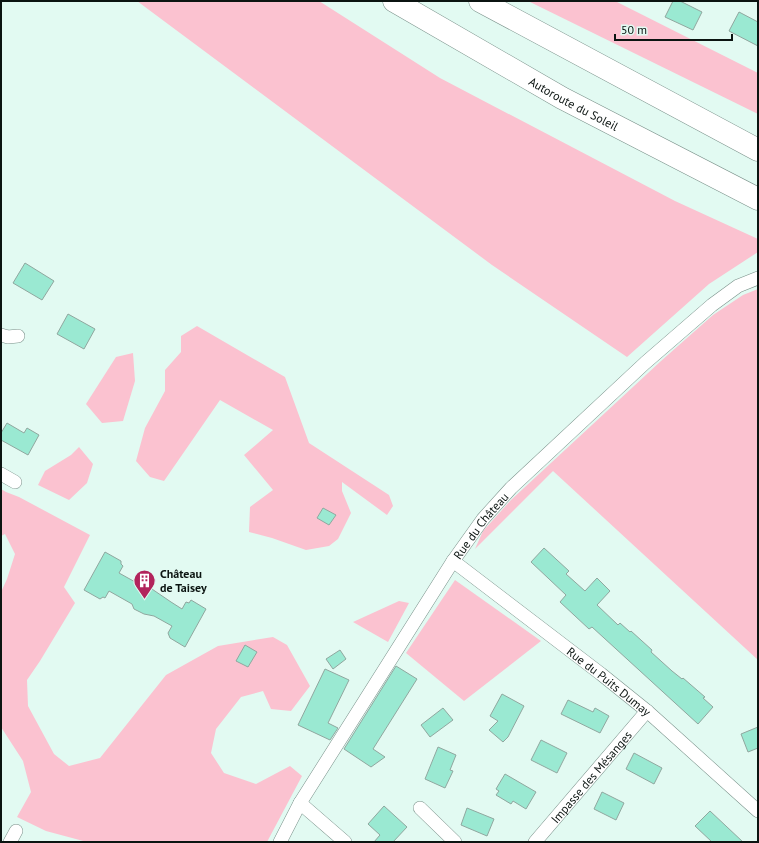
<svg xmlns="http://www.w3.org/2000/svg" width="759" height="843" font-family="'PT Sans',sans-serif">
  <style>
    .green { fill: #fbc2d0 }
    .building { fill: #9ae9d2; stroke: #90a79f }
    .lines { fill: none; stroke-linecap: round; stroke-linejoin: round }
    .minor-casing { stroke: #7a918a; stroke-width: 14 }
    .motorway-casing { stroke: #7a918a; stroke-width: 23 }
    .minor { stroke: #fff; stroke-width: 13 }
    .motorway { stroke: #fff; stroke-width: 22 }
    .labels { text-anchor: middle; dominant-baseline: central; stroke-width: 4; stroke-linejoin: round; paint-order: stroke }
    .street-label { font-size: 12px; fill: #0b1411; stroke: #e2faf2 }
    .poi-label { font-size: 12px; font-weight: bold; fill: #0b1411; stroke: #e2faf2; text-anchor: start }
  </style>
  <rect width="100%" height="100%" fill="#e2faf2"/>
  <g class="green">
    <path d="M 137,1 L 319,1 L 440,78 L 675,201 L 758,239 L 758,252 L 709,284 L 627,357 L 492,265 Z"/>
    <path d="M 528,1 L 615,1 L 758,73 L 758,114 Z"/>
    <path d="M 758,289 L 758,660 L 553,471 L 475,549 L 483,531 L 511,500 L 661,361 L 713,315 L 743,295 Z"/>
    <path d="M 197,326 L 285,377 L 309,443 L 389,495 L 393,506 L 387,515 L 342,482 L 342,491 L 351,513 L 338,539 L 329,546 L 306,550 L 272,538 L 249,532 L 250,507 L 273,490 L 244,455 L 273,430 L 220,400 L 164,481 L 150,477 L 136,461 L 145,428 L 165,391 L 165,370 L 181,352 L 181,336 Z"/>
    <path d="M 133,353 L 135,381 L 123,421 L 102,423 L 86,404 L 116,357 Z"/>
    <path d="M 79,447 L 93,464 L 87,483 L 69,500 L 38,485 L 45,471 L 71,455 Z"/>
    <path d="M 1,489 L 6,492 L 19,497 L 90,535 L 64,587 L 75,603 L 40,661 L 27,680 L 28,706 L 54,754 L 69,766 L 100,758 L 166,675 L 218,646 L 273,637 L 287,645 L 310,686 L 291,711 L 271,709 L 263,691 L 241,697 L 216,729 L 211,753 L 224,773 L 256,784 L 290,766 L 302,776 L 267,842 L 87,842 L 46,831 L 17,817 L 31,792 L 23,761 L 1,727 L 1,592 L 7,579 L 15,554 L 5,534 L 1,536 Z"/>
    <path d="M 455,580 L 541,641 L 464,701 L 406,653 Z"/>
    <path d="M 399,601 L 409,603 L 388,642 L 353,622 Z"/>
  </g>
  <g class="building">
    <path d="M 673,1 L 680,1 L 702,12 L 693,30 L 665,17 Z"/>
    <path d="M 739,12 L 758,22 L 758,46 L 729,31 Z"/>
    <path d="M 25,263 L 54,281 L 42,300 L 13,283 Z"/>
    <path d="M 68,314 L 95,329 L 84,349 L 57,334 Z"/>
    <path d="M 7,423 L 24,433 L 27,428 L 39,435 L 28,455 L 1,440 L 1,433 Z"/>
    <path d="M 323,508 L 336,515 L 329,525 L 317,518 Z"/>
    <path d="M 544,548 L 569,571 L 566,574 L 585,591 L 597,578 L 610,591 L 597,605 L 618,625 L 620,623 L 630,632 L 631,631 L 652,650 L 651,652 L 672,671 L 682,679 L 683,678 L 705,697 L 703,698 L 713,707 L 698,724 L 592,627 L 589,629 L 560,602 L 566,595 L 531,562 Z"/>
    <path d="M 105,552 L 121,561 L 121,564 L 123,566 L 119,573 L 137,583 L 149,587 L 171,602 L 182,609 L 186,602 L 189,603 L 191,600 L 206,609 L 185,647 L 170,638 L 168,633 L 172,626 L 154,616 L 144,614 L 134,609 L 132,604 L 109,591 L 105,598 L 103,597 L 100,599 L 84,590 Z"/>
    <path d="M 245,645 L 257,652 L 248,667 L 236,661 Z"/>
    <path d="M 340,650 L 346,659 L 333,669 L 326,659 Z"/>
    <path d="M 396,666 L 417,679 L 373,749 L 385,757 L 371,767 L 344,749 Z"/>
    <path d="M 325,669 L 349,680 L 328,723 L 338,728 L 330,740 L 298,725 Z"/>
    <path d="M 502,694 L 524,706 L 508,737 L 503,742 L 489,730 L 498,721 L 490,716 Z"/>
    <path d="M 568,700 L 593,712 L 595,708 L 609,716 L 600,733 L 561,714 Z"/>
    <path d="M 443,708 L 453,720 L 430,737 L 421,725 Z"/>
    <path d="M 758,727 L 758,748 L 748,752 L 741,734 Z"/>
    <path d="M 541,740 L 567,753 L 557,773 L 531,760 Z"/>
    <path d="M 438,747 L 456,755 L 450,770 L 453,771 L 445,788 L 425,779 Z"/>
    <path d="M 634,753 L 662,768 L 654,784 L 626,769 Z"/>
    <path d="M 505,774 L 536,792 L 526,809 L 513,801 L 511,804 L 496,795 L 499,791 L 496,789 Z"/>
    <path d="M 602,792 L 624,803 L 616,820 L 594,809 Z"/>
    <path d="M 384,806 L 407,827 L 393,842 L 374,842 L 380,835 L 368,824 Z"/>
    <path d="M 467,808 L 494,819 L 487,836 L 461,825 Z"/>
    <path d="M 710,811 L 743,842 L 712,842 L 695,826 Z"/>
  </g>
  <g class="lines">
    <defs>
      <g id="minor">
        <path d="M 1,335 L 8,337 L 18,336"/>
        <path d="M 1,474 L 15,482"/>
        <path id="s1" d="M 453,561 L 601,674 L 647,711 L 758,811"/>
        <path d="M 300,803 L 345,842"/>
        <path d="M 420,808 L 455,842"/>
        <path d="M 10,842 L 16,831"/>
        <path id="s2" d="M 280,842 L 300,803 L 453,561 L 483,519 L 511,488 L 645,363 L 712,305 L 738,286 L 758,278"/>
        <path id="s3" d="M 535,842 L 647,711"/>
      </g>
      <g id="motorway">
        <path id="s4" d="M 394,1 L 562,98 L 758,199"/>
        <path d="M 480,1 L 758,150"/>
      </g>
    </defs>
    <use href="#minor" class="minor-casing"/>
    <use href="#motorway" class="motorway-casing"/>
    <use href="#minor" class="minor"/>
    <use href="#motorway" class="motorway"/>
  </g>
  <defs>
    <symbol id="building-pin" viewBox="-11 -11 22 30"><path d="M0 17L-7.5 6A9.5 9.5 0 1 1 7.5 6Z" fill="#b2245c" stroke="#e2faf2"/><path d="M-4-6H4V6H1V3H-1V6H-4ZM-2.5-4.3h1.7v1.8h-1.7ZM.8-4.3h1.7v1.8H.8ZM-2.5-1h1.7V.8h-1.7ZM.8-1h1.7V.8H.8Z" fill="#fff"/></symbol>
  </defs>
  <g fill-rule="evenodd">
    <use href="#building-pin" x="132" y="568" width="25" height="34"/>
  </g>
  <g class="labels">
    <g class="street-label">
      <text stroke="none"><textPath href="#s4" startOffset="207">Autoroute du Soleil</textPath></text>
      <text stroke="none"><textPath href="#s2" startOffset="375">Rue du Château</textPath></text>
      <text stroke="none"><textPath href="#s1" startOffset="197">Rue du Puits Dumay</textPath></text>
      <text stroke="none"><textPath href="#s3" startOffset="86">Impasse des Mésanges</textPath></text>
    </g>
    <g class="poi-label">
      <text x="160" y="573">Château<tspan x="160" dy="14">de Taisey</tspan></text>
    </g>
  </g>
  <rect width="759" height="843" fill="none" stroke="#0b1411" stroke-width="4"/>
  <path d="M615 34v6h117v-6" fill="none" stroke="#0b1411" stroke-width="2"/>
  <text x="621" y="34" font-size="12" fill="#0b1411" stroke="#e2faf2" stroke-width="3" paint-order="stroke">50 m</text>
</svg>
